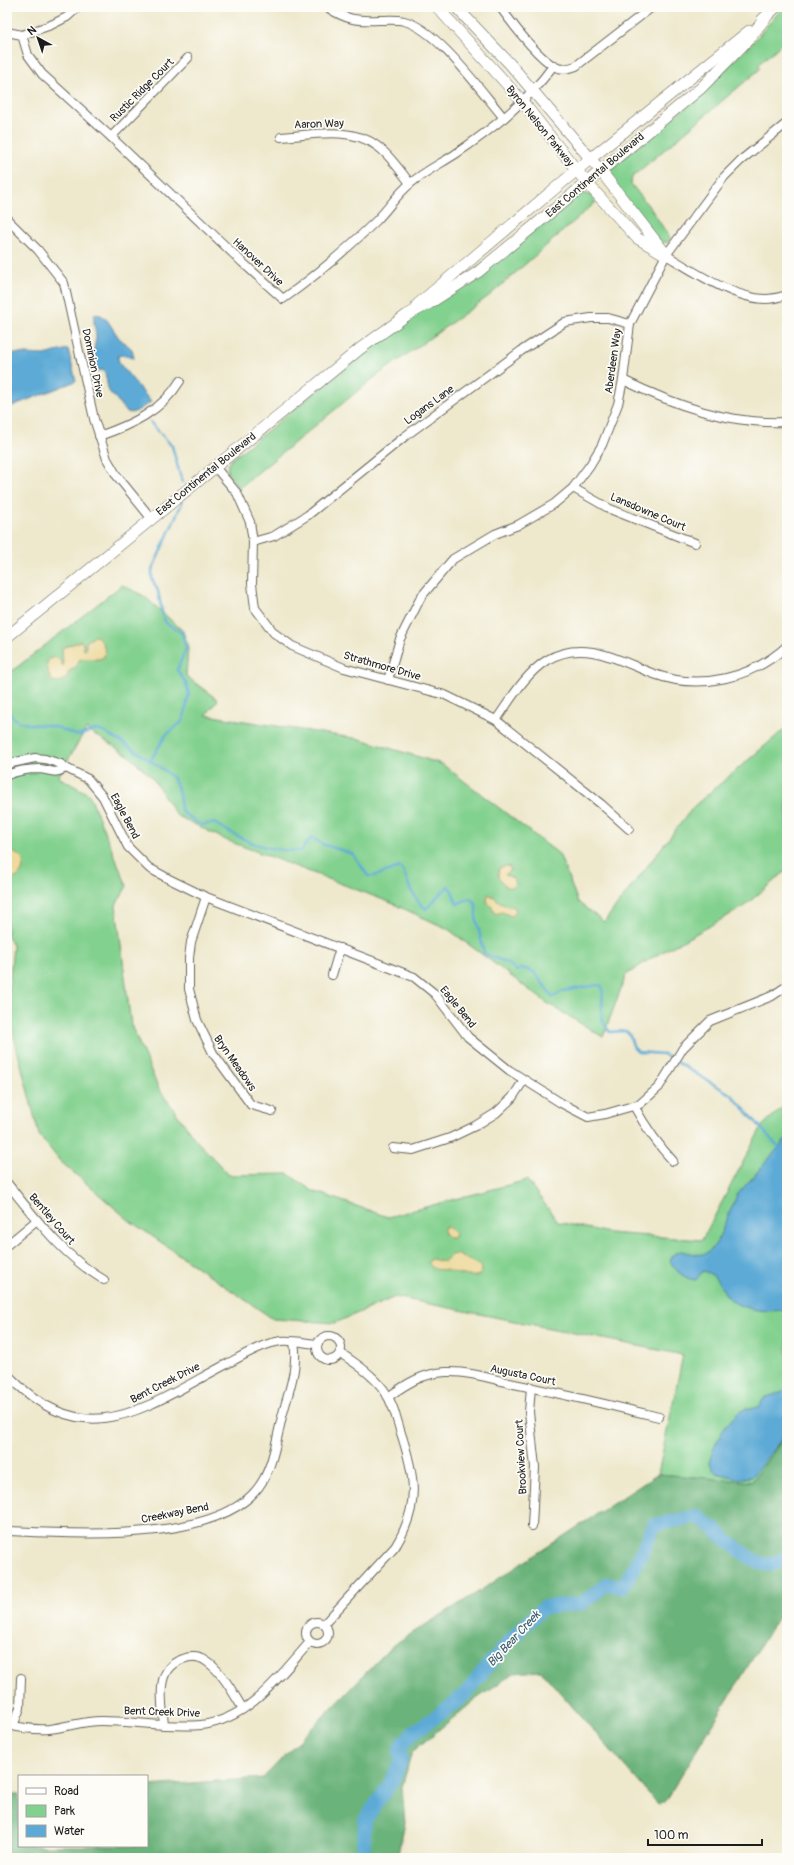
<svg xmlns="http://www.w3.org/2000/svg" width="794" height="1865" font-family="Pangolin,sans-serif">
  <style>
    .green { fill: #83d18f; stroke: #507656 }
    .forest { fill: #6ab37a; stroke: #43684b }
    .sand { fill: #eeda9e; stroke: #857b5d }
    .water { fill: #5daad6; stroke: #3c6379 }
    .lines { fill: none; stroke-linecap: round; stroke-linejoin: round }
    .stream { stroke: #5daad6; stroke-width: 2.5 }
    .river { stroke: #5daad6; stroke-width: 14 }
    .street-casing { stroke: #66635a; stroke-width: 10 }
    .secondary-casing { stroke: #66635a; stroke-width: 12 }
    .street { stroke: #fff; stroke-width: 8 }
    .secondary { stroke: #fff; stroke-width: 11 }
    .labels { text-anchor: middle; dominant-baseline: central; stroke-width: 3.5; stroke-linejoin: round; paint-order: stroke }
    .street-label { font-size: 11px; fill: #1c1c1c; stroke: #fdfcf7 }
    .water-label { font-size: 12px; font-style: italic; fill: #395c70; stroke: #fdfcf7 }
  </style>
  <rect width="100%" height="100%" fill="#fdfcf7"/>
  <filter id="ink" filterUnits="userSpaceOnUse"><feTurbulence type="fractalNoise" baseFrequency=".025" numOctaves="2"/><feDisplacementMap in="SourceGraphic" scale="8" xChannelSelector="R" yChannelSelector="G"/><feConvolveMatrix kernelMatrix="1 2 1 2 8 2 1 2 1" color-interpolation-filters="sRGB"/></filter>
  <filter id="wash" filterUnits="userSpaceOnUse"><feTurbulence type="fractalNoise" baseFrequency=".012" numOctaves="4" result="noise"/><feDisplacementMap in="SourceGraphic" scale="16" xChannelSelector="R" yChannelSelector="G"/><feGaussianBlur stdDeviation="0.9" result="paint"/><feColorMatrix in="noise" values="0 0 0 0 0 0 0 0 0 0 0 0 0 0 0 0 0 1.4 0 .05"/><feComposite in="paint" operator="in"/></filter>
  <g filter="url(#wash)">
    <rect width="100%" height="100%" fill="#eee8cc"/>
    <g class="green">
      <path d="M 783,7 L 787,7 L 787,39 L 759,64 L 760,69 L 632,177 L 631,184 L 651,209 L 670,238 L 669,242 L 661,243 L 607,176 L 611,168 L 695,99 L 755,40 Z"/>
      <path d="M 583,193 L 590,195 L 596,202 L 489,296 L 375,377 L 239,488 L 227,472 L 228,464 L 232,459 L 398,326 L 578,194 Z"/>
      <path d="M 122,585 L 144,596 L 183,631 L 188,648 L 186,676 L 218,700 L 206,715 L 360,739 L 442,764 L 559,854 L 578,902 L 604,922 L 694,806 L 787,727 L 787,870 L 742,908 L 650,959 L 626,975 L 603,1037 L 547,1003 L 448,929 L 389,902 L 226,840 L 176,815 L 152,777 L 128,755 L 86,729 L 58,777 L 89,794 L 127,886 L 116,905 L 131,1025 L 159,1089 L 195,1139 L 229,1175 L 288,1174 L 313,1191 L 388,1217 L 527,1180 L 558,1222 L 609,1233 L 702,1240 L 762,1126 L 787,1103 L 787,1433 L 752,1482 L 658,1474 L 683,1355 L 395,1297 L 335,1323 L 273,1319 L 130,1221 L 60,1161 L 39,1135 L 7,1010 L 13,946 L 7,934 L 7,675 Z"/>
    </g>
    <path class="forest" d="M 787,1433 L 787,1595 L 781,1612 L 666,1801 L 658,1804 L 541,1671 L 514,1673 L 475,1700 L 412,1752 L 402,1787 L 405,1823 L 397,1858 L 7,1858 L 7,1794 L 19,1794 L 19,1846 L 147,1846 L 147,1786 L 263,1778 L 393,1645 L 483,1589 L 658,1474 L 752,1482 Z"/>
    <g class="sand">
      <path d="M 95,636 L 98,637 C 103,642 106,649 104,657 L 99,659 L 80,659 L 75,668 L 69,671 L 67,678 L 59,682 L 52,681 C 48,676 48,669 47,663 L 48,660 L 54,657 L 59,659 L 63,666 L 62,648 L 81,641 L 83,644 L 83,649 L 86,650 L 86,642 Z"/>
      <path d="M 7,841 L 9,850 L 20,856 L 23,860 C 24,867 22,875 15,878 L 10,877 L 7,870 Z"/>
      <path d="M 506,866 L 510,867 L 511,870 L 505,875 L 513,878 L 516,883 L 513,887 L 506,887 L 498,876 L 499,868 Z"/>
      <path d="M 488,894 L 494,897 L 502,904 L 514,907 L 516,910 L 514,915 L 511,916 L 502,912 L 495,914 L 492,907 L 487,902 Z"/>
      <path d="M 444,1227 L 448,1227 L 455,1234 L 453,1238 L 449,1238 L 444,1233 Z"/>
      <path d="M 456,1254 L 481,1266 C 487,1285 453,1272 446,1270 C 442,1269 438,1270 434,1269 L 428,1263 L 431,1259 L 445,1262 L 451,1255 Z"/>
    </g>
    <g class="water">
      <path d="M 95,314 L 101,315 L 107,320 L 119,338 L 132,349 L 134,358 L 121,355 L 118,356 L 119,363 L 151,402 C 134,412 130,421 117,400 C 114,396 109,394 108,388 C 106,381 107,376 103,370 L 93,371 C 90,358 95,349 96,337 C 96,328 92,322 95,314 Z"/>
      <path d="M 68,349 L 76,381 L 7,408 L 7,353 L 43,355 Z"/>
      <path d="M 787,1138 L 787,1309 C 771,1313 740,1311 728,1297 C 720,1288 718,1274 703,1271 L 696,1280 C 685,1280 674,1270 670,1260 L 674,1254 L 681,1251 C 699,1255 705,1259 717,1242 L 737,1195 Z"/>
      <path d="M 787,1387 L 787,1432 L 752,1477 L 739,1479 L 716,1473 L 709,1464 C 712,1447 727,1418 743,1410 C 748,1408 754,1408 759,1407 L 764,1398 L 782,1392 Z"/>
    </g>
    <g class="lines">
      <g class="stream">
        <path d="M 150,422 L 172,446 L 182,482"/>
        <path d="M 7,710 C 20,730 37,722 56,727 C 63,729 70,734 76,735 C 83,736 90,730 97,730 C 106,730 170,772 174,780 C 180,789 179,801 182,812 L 201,825 L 214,823 C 246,842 264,851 301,851 L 312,837 L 322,844 L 353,854 L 368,876 L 374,876 L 400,867 C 405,873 407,881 410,888 C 414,896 419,904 426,909 L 448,886 L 452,891 L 457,904 L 470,898 L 476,904 L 476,917 L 484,953 C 496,960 509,960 516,971 L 522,968 L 534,972 L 553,997 L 563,991 L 597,985 L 602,986 C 605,997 599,1010 603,1021 C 604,1025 608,1029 610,1032 L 626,1031 L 629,1034 L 634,1048 L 638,1052 L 663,1054 L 732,1095 L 780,1149"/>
        <path d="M 150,761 L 166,735 L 183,721 L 189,694 L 186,683 L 177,670 L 186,649 L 182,633 L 166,623 L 163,617 L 158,591 L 152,579 L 152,570 L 182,503"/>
      </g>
      <path class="river" d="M 363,1858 L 365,1820 L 392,1781 L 401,1760 L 400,1750 L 402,1744 L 415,1731 L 451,1706 L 466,1693 L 488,1665 L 519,1631 L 544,1607 L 581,1604 L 607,1584 L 623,1587 L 640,1556 L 654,1525 L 698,1516 C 714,1528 745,1559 764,1564 C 772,1566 780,1561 787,1557"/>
    </g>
  </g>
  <g filter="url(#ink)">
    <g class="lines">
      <defs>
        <g id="street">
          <path d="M 327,7 C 346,20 357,21 379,20 C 387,20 396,19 404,21 C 437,29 481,91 504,118"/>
          <path d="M 500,7 C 511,22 541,62 558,68 C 565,70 570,68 576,66 L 652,7"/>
          <path d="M 7,32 L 22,35 L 51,25 L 67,17 L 78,7"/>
          <path d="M 22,35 L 28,55 L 42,74 L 111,137 L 242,262 L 283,299 C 316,276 347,249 376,221 C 388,209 398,193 411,183 C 424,172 440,164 454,155 C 491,130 527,102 553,66"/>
          <path d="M 111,137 L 188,58"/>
          <path d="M 281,137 C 311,135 351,126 377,146 C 390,155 400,171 410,183"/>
          <path d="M 7,219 L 38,250 L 64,283 L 94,419 L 107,459 L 117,476 L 151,518"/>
          <path d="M 666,255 C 693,271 734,299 766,299 C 773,299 780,297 787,295"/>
          <path d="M 623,380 C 674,405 730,425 787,422"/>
          <path d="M 99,436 C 131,425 162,411 180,381"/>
          <path d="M 215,467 L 237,493 L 250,522 L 253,542 L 252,584 L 255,608 L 274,633 L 292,646 L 344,668 L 445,695 L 496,720 L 601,804 L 629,829"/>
          <path d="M 573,488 L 610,509 L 695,543"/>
          <path d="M 253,542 L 274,536 L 308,515 L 404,437 L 521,351 L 565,322 L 591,318 L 608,318 L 630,324"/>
          <path d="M 388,680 L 400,639 L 421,597 L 453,559 L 495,534 L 518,525 L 554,504 L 573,488 L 590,465 L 602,445 L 618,404 L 623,380 L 630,324 L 666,255 L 724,177 L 740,161 L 787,123"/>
          <path d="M 496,720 C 511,699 525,674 547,660 C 584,638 620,661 654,674 C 700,691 752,678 787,646"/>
          <path d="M 7,764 L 35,758 L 45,759 L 61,764 L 66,768 L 88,779 L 103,797 L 128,847 L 149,868 L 169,879 L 206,897 L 414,977 L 435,994 L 468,1037 L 509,1070 L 561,1103 L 588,1117 L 605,1114 L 640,1104 L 659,1087 L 683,1048 L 710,1021 L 772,996 L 787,986"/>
          <path d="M 7,775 C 17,771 28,769 39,769 C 52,770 53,775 66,768"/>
          <path d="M 206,897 L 191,942 L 189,958 L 189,989 L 197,1020 L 213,1053 L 251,1105 L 272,1111"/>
          <path d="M 332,975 L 340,948"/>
          <path d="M 634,1106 C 645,1126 657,1144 673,1161"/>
          <path d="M 393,1148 L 413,1150 L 450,1138 L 475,1126 L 496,1113 L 512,1098 L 524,1080"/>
          <path d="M 7,1183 C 37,1220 62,1255 104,1280"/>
          <path d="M 7,1245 L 37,1220"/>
          <circle cx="329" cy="1348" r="12"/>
          <path d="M 7,1374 C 85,1456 144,1408 225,1365 C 242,1356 261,1344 281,1341 C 293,1340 306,1343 317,1344"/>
          <path d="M 531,1387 L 529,1412 L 535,1467 L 532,1526"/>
          <path d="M 388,1397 C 406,1384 423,1373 446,1372 C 467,1371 489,1378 509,1383 C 559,1393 609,1405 659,1417"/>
          <path d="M 7,1531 C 72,1533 224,1546 262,1482 C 273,1464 276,1442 281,1421 C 287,1395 299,1369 294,1342"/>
          <circle cx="317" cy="1633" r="11"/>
          <path d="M 324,1624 L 395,1547 C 421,1505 415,1475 400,1430 C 396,1416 392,1402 384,1390 C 372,1374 356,1363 340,1353"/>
          <path d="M 7,1725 C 21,1728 35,1730 49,1729 C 67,1727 83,1721 101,1721 C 134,1721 168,1728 201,1725 C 249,1720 281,1674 310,1642"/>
          <path d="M 164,1725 C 162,1701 154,1668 183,1659 C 190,1656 199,1656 206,1661 C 222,1671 233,1693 243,1709"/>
          <path d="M 13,1726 L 20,1708 L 21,1678"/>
        </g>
        <g id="secondary">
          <path d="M 437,7 L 522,101 L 586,182 L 637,238 L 666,255"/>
          <path d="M 456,7 L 510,64 L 600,170 L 664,252"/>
          <path d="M 762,20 L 776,7"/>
          <path d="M 417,305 L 590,159 L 749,31"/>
          <path d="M 7,637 L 361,348 L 407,315 L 430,303 L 478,272 L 534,226 L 701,88 L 748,40 L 767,16"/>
        </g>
      </defs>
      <use href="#street" class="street-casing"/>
      <use href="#secondary" class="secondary-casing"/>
      <use href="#street" class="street"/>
      <use href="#secondary" class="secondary"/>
    </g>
  </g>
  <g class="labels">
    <g class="street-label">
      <text transform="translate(142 90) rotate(-45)">Rustic Ridge Court</text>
      <text transform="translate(319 124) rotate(-2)">Aaron Way</text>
      <text transform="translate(540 126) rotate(51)">Byron Nelson Parkway</text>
      <text transform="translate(595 175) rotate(-40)">East Continental Boulevard</text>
      <text transform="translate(258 262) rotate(43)">Hanover Drive</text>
      <text transform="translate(613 361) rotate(-82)">Aberdeen Way</text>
      <text transform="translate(93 363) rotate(78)">Dominion Drive</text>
      <text transform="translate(429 405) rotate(-36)">Logans Lane</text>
      <text transform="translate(206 474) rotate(-39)">East Continental Boulevard</text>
      <text transform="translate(648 512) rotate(23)">Lansdowne Court</text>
      <text transform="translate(382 666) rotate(16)">Strathmore Drive</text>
      <text transform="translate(125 816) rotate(62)">Eagle Bend</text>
      <text transform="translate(458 1007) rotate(51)">Eagle Bend</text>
      <text transform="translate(235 1063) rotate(55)">Bryn Meadows</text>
      <text transform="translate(52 1219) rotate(49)">Bentley Court</text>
      <text transform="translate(523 1375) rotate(12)">Augusta Court</text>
      <text transform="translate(165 1383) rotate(-27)">Bent Creek Drive</text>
      <text transform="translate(521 1457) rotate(-93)">Brookview Court</text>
      <text transform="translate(175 1513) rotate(-11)">Creekway Bend</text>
      <text transform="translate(162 1712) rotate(2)">Bent Creek Drive</text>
    </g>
    <g class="water-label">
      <text transform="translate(514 1639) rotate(-47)">Big Bear Creek</text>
    </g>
  </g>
  <rect width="794" height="1865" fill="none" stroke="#fdfcf7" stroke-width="24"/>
  <rect x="18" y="1775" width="130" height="72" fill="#fdfcf7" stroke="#a3a29f"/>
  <rect x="26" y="1788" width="20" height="6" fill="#ffffff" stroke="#a3a29f"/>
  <text x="54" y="1795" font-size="12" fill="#1c1c1c">Road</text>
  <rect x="26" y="1805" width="20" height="12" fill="#83d18f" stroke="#a3a29f"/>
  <text x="54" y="1815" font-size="12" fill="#1c1c1c">Park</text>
  <rect x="26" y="1825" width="20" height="12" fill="#5daad6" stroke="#a3a29f"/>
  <text x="54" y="1835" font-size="12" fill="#1c1c1c">Water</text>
  <g transform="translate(38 38) rotate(320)" stroke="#fdfcf7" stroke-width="3" paint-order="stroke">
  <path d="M0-3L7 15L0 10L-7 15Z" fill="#1c1c1c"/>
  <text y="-6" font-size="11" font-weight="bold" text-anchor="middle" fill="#1c1c1c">N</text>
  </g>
  <path d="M648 1839v6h114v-6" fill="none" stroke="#1c1c1c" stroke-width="2"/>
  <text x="654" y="1839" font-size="12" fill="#1c1c1c" stroke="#fdfcf7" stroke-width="3" paint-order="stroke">100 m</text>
</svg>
